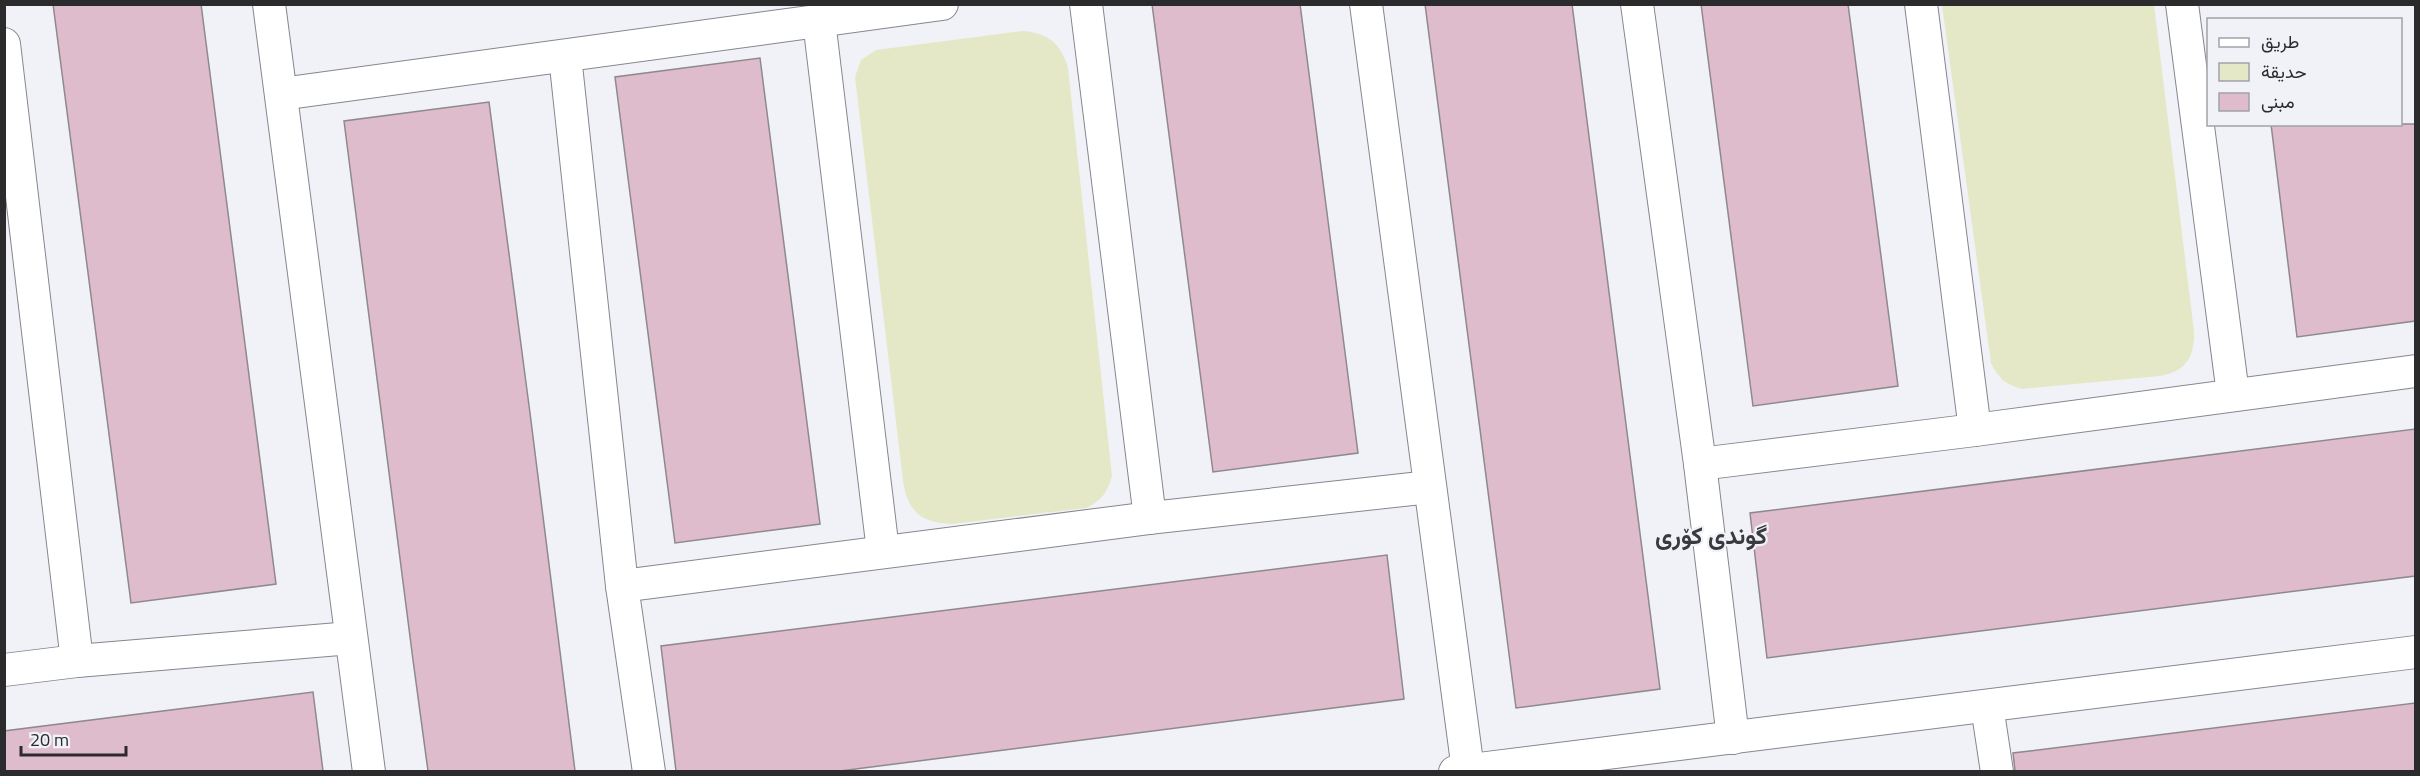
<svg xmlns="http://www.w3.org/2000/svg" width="2420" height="776" font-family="'Titillium Web',Vazirmatn,sans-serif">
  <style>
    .green { fill: #e5e8c7 }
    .building { fill: #debccc; stroke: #8f898c; stroke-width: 1.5 }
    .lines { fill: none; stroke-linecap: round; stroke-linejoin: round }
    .street-casing { stroke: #85878d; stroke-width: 34 }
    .street { stroke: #fff; stroke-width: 32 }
    .labels { text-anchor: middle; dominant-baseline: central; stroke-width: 4.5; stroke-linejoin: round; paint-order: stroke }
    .neighbourhood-label { font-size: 24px; font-weight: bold; fill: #383a3f; stroke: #f0f2f8 }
  </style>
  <rect width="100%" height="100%" fill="#f0f2f8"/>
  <g class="green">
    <path d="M 1942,5 L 2154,5 L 2194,331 C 2195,356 2186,372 2160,376 L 2022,389 C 2006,385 1998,378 1991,363 Z"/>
    <path d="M 1021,31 C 1047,32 1061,43 1068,68 L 1112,476 C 1108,492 1101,501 1086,508 L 952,524 C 921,523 908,512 903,481 L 855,77 L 861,60 L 876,50 Z"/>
  </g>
  <g class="building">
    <path d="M 53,4 L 201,4 L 276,584 L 131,603 Z"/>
    <path d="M 1152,4 L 1300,4 L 1358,453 L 1213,472 Z"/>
    <path d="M 1425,4 L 1572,4 L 1660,689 L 1516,708 Z"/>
    <path d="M 1701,4 L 1848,4 L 1898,386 L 1753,406 Z"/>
    <path d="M 760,58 L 820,524 L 675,543 L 615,77 Z"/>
    <path d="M 489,102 L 530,413 L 575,771 L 428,771 L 413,660 L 344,121 Z"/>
    <path d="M 2271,124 L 2415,124 L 2415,321 L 2297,337 Z"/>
    <path d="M 2415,429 L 2415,576 L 1767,658 L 1750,513 Z"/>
    <path d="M 1387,555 L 1404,699 L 840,771 L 676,771 L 661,646 Z"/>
    <path d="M 313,692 L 323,771 L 4,771 L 4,731 Z"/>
    <path d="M 2415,703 L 2415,771 L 2015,771 L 2013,753 Z"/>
  </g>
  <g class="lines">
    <defs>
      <g id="street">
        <path d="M 269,4 L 369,772"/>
        <path d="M 1086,4 L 1150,518"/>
        <path d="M 1366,4 L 1468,770"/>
        <path d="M 1637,4 L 1700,464 L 1733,738"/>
        <path d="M 1921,4 L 1975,430"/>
        <path d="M 2182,4 L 2233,394"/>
        <path d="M 819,21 L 883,551"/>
        <path d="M 4,44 L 77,661"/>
        <path d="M 565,56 L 622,586 L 649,772"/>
        <path d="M 281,94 L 942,4"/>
        <path d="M 1700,464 L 1975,430 L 2416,371"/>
        <path d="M 622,586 L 1150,518 L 1430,487"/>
        <path d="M 4,670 L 77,661 L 351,638"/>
        <path d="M 1987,706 L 1997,772"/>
        <path d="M 1455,772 L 2416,652"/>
      </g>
    </defs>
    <use href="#street" class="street-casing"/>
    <use href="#street" class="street"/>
  </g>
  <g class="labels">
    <g class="neighbourhood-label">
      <text x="1711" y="535">گوندی کۆری</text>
    </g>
  </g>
  <rect width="2420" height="776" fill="none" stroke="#2b2b2e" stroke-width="12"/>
  <rect x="2207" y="18" width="195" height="108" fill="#f0f2f8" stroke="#a1a2a7" stroke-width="1.5"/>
  <rect x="2219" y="38" width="30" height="9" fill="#ffffff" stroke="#a1a2a7" stroke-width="1.5"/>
  <text x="2261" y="48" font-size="18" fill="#2b2b2e">طريق</text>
  <rect x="2219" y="63" width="30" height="18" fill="#e5e8c7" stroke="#a1a2a7" stroke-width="1.5"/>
  <text x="2261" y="78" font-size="18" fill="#2b2b2e">حديقة</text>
  <rect x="2219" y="93" width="30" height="18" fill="#debccc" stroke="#a1a2a7" stroke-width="1.5"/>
  <text x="2261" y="108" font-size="18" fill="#2b2b2e">مبنى</text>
  <path d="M21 746v9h105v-9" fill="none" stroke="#2b2b2e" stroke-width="3"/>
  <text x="30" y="746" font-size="18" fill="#2b2b2e" stroke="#f0f2f8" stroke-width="4.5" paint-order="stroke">20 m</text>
</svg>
